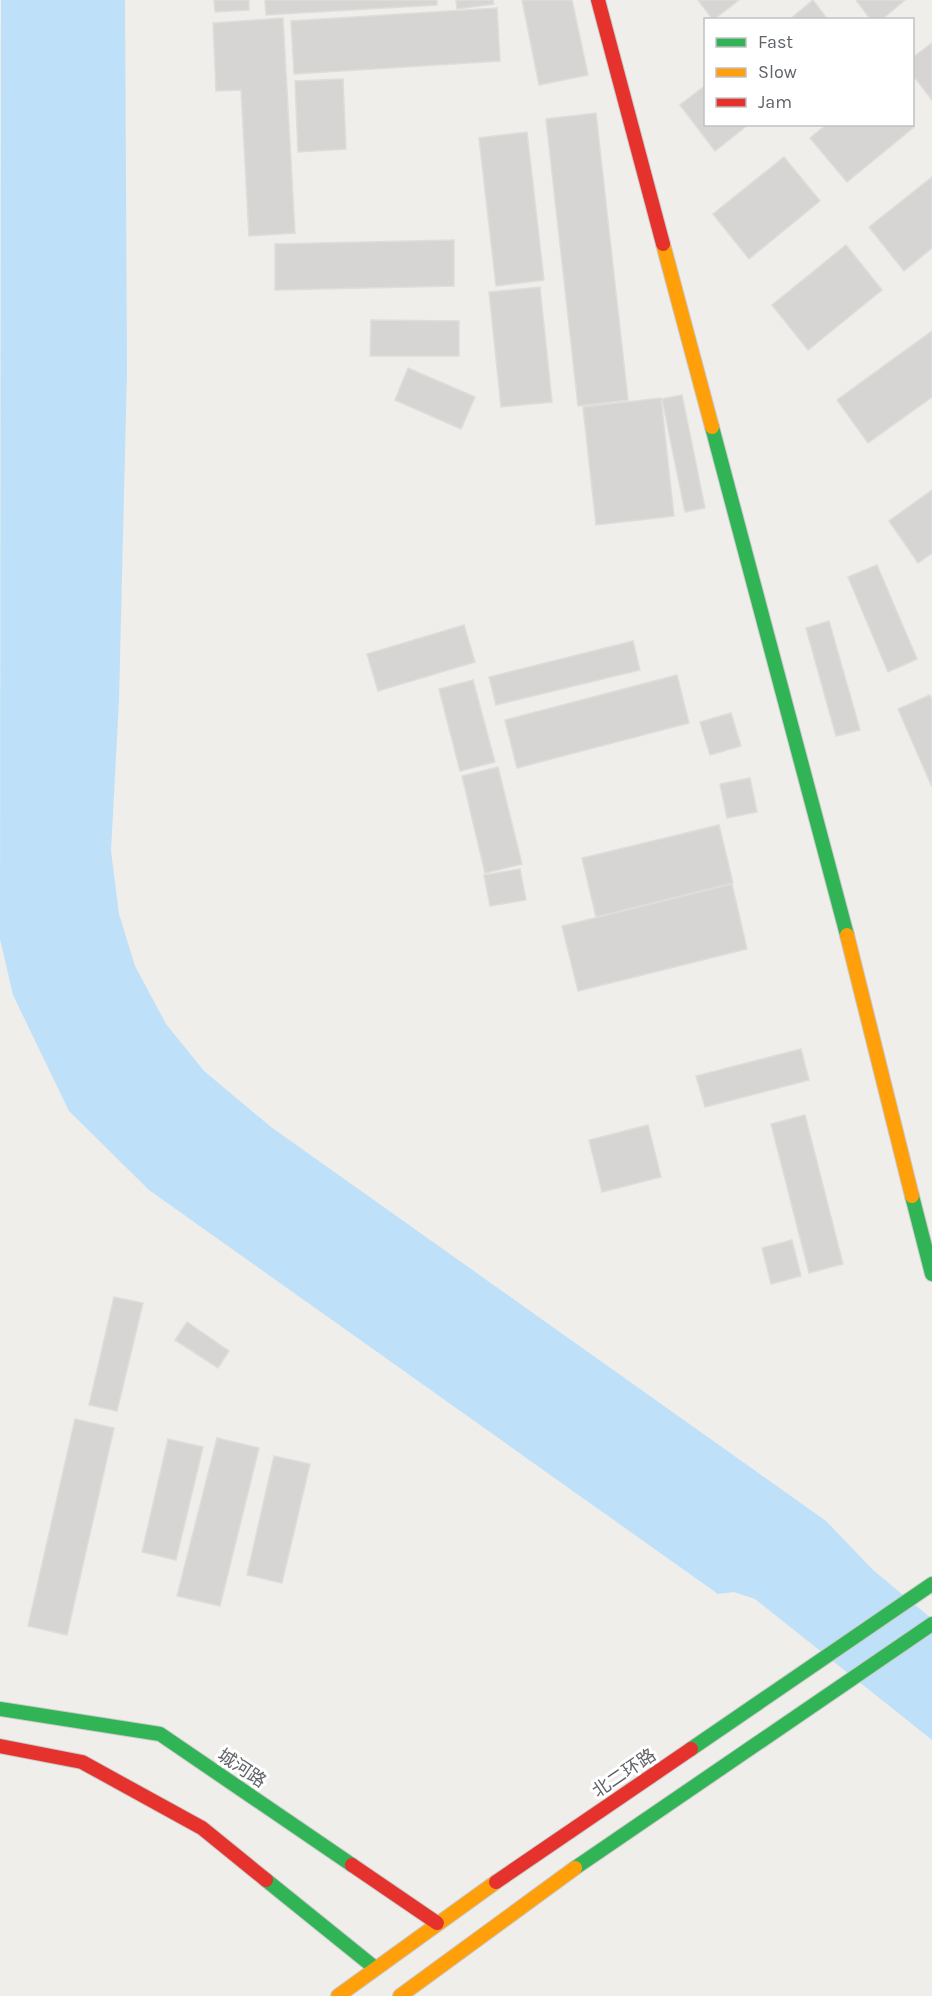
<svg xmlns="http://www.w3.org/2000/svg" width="932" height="1996" font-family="Karla,'Noto Sans SC',sans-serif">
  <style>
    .water { fill: #bfe0f9 }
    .building { fill: #d6d5d3; stroke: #deddd9; stroke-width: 1.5 }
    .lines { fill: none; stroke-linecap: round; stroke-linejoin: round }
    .fast-casing { stroke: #cacacb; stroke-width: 16 }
    .slow-casing { stroke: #cacacb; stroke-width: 16 }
    .jam-casing { stroke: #cacacb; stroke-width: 16 }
    .fast { stroke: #30b455; stroke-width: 14 }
    .slow { stroke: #ff9f0a; stroke-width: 14 }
    .jam { stroke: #e5322d; stroke-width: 14 }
    .labels { text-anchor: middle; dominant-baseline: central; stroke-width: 6; stroke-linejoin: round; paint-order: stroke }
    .street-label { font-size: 18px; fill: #5f6368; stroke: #fff }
  </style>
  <rect width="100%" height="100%" fill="#efeeea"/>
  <path class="water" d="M 1,0 L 125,0 L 127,371 L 119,700 L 111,851 L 119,914 L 135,966 L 166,1024 L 204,1071 L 271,1127 L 826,1521 L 873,1570 L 932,1619 L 932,1740 L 755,1599 L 734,1592 L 718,1594 L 149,1190 L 69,1111 L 13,995 L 0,939 Z"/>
  <g class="building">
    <path d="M 214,0 L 249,0 L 249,10 L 215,12 Z"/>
    <path d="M 265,0 L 437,0 L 437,5 L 266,15 Z"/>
    <path d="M 456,0 L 493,0 L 494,4 L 457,9 Z"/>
    <path d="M 522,0 L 572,0 L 588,75 L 539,85 Z"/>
    <path d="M 698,0 L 739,0 L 713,20 Z"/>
    <path d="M 813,0 L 828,20 L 789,20 Z"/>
    <path d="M 856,0 L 905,0 L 881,20 L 871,20 Z"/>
    <path d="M 497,8 L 500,61 L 294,74 L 291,21 Z"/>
    <path d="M 283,18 L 295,233 L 249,236 L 241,90 L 216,91 L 213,23 Z"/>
    <path d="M 932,43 L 932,100 L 912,74 L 912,58 Z"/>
    <path d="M 343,79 L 346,149 L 298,152 L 295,81 Z"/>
    <path d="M 706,85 L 706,124 L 749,124 L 715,151 L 680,105 Z"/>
    <path d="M 596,113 L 628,400 L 578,406 L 546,119 Z"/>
    <path d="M 827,124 L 912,124 L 914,127 L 847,182 L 810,138 Z"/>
    <path d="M 527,132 L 544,280 L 496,286 L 479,138 Z"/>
    <path d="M 784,157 L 820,201 L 749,259 L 713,214 Z"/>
    <path d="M 932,177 L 932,248 L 904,271 L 869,227 Z"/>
    <path d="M 454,240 L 454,286 L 275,290 L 275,244 Z"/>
    <path d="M 846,245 L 882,290 L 808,350 L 772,305 Z"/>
    <path d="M 540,287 L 552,402 L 501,407 L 489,292 Z"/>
    <path d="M 371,320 L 459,321 L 459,356 L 370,356 Z"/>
    <path d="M 932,331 L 932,397 L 868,443 L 837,400 Z"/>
    <path d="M 408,368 L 475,397 L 461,429 L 395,400 Z"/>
    <path d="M 682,395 L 705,508 L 685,512 L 662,399 Z"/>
    <path d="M 661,398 L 674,516 L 596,525 L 583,407 Z"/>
    <path d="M 932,490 L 932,553 L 918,563 L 889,521 Z"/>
    <path d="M 877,565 L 917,659 L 888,672 L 848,577 Z"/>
    <path d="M 829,621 L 860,730 L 836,736 L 806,628 Z"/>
    <path d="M 464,625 L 475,662 L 378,691 L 367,654 Z"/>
    <path d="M 633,641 L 640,670 L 496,705 L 489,677 Z"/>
    <path d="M 677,675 L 689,723 L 517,768 L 505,720 Z"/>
    <path d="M 473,680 L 495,762 L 460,771 L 439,689 Z"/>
    <path d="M 930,695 L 932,700 L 932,787 L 898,709 Z"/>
    <path d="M 731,713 L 741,746 L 710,755 L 700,722 Z"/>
    <path d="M 498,767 L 522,864 L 485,873 L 462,776 Z"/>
    <path d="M 750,778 L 757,812 L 727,818 L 720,784 Z"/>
    <path d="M 719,825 L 733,883 L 596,917 L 582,858 Z"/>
    <path d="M 520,869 L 526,900 L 490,906 L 484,875 Z"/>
    <path d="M 732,884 L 747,949 L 578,991 L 562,926 Z"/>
    <path d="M 801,1049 L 809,1080 L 705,1107 L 696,1076 Z"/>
    <path d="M 805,1115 L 843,1264 L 809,1273 L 771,1124 Z"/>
    <path d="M 648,1125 L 661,1177 L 602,1192 L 589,1140 Z"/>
    <path d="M 792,1240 L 801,1276 L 771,1284 L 762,1248 Z"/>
    <path d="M 114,1297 L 143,1303 L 117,1411 L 89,1405 Z"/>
    <path d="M 187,1322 L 229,1351 L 218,1368 L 175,1340 Z"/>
    <path d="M 75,1419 L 114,1428 L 67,1635 L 28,1626 Z"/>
    <path d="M 217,1438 L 259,1448 L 220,1606 L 177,1596 Z"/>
    <path d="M 168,1439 L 203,1447 L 176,1560 L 142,1552 Z"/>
    <path d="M 274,1456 L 310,1464 L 282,1583 L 247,1575 Z"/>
  </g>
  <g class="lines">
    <defs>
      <g id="fast">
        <path d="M 712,427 L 847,935"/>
        <path d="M 912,1196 L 932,1274"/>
        <path d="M 0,1709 L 160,1734 L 352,1865"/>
        <path d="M 691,1749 L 932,1584"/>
        <path d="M 575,1868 L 932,1624"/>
        <path d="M 266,1880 L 375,1968"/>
      </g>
      <g id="slow">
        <path d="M 663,244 L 712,427"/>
        <path d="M 847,935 L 912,1196"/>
        <path d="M 338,1996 L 496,1882"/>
        <path d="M 400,1996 L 575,1868"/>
      </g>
      <g id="jam">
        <path d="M 598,0 L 663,244"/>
        <path d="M 0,1746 L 82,1762 L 202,1828 L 266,1880"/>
        <path d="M 352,1865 L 437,1923"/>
        <path d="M 496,1882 L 691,1749"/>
      </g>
    </defs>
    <use href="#fast" class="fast-casing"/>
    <use href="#slow" class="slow-casing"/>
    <use href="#jam" class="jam-casing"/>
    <use href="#fast" class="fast"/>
    <use href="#slow" class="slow"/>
    <use href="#jam" class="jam"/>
  </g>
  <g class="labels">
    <g class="street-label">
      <text transform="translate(242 1768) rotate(34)">城河路</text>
      <text transform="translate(624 1773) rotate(-34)">北二环路</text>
    </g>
  </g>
  <rect x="704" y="18" width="210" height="108" fill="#ffffff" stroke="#bfc1c3" stroke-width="1.5"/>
  <rect x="716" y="38" width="30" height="9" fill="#30b455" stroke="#bfc1c3" stroke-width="1.5"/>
  <text x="758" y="48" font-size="18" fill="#5f6368">Fast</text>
  <rect x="716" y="68" width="30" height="9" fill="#ff9f0a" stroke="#bfc1c3" stroke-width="1.5"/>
  <text x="758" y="78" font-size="18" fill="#5f6368">Slow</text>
  <rect x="716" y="98" width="30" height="9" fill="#e5322d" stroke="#bfc1c3" stroke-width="1.5"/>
  <text x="758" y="108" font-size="18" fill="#5f6368">Jam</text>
</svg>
